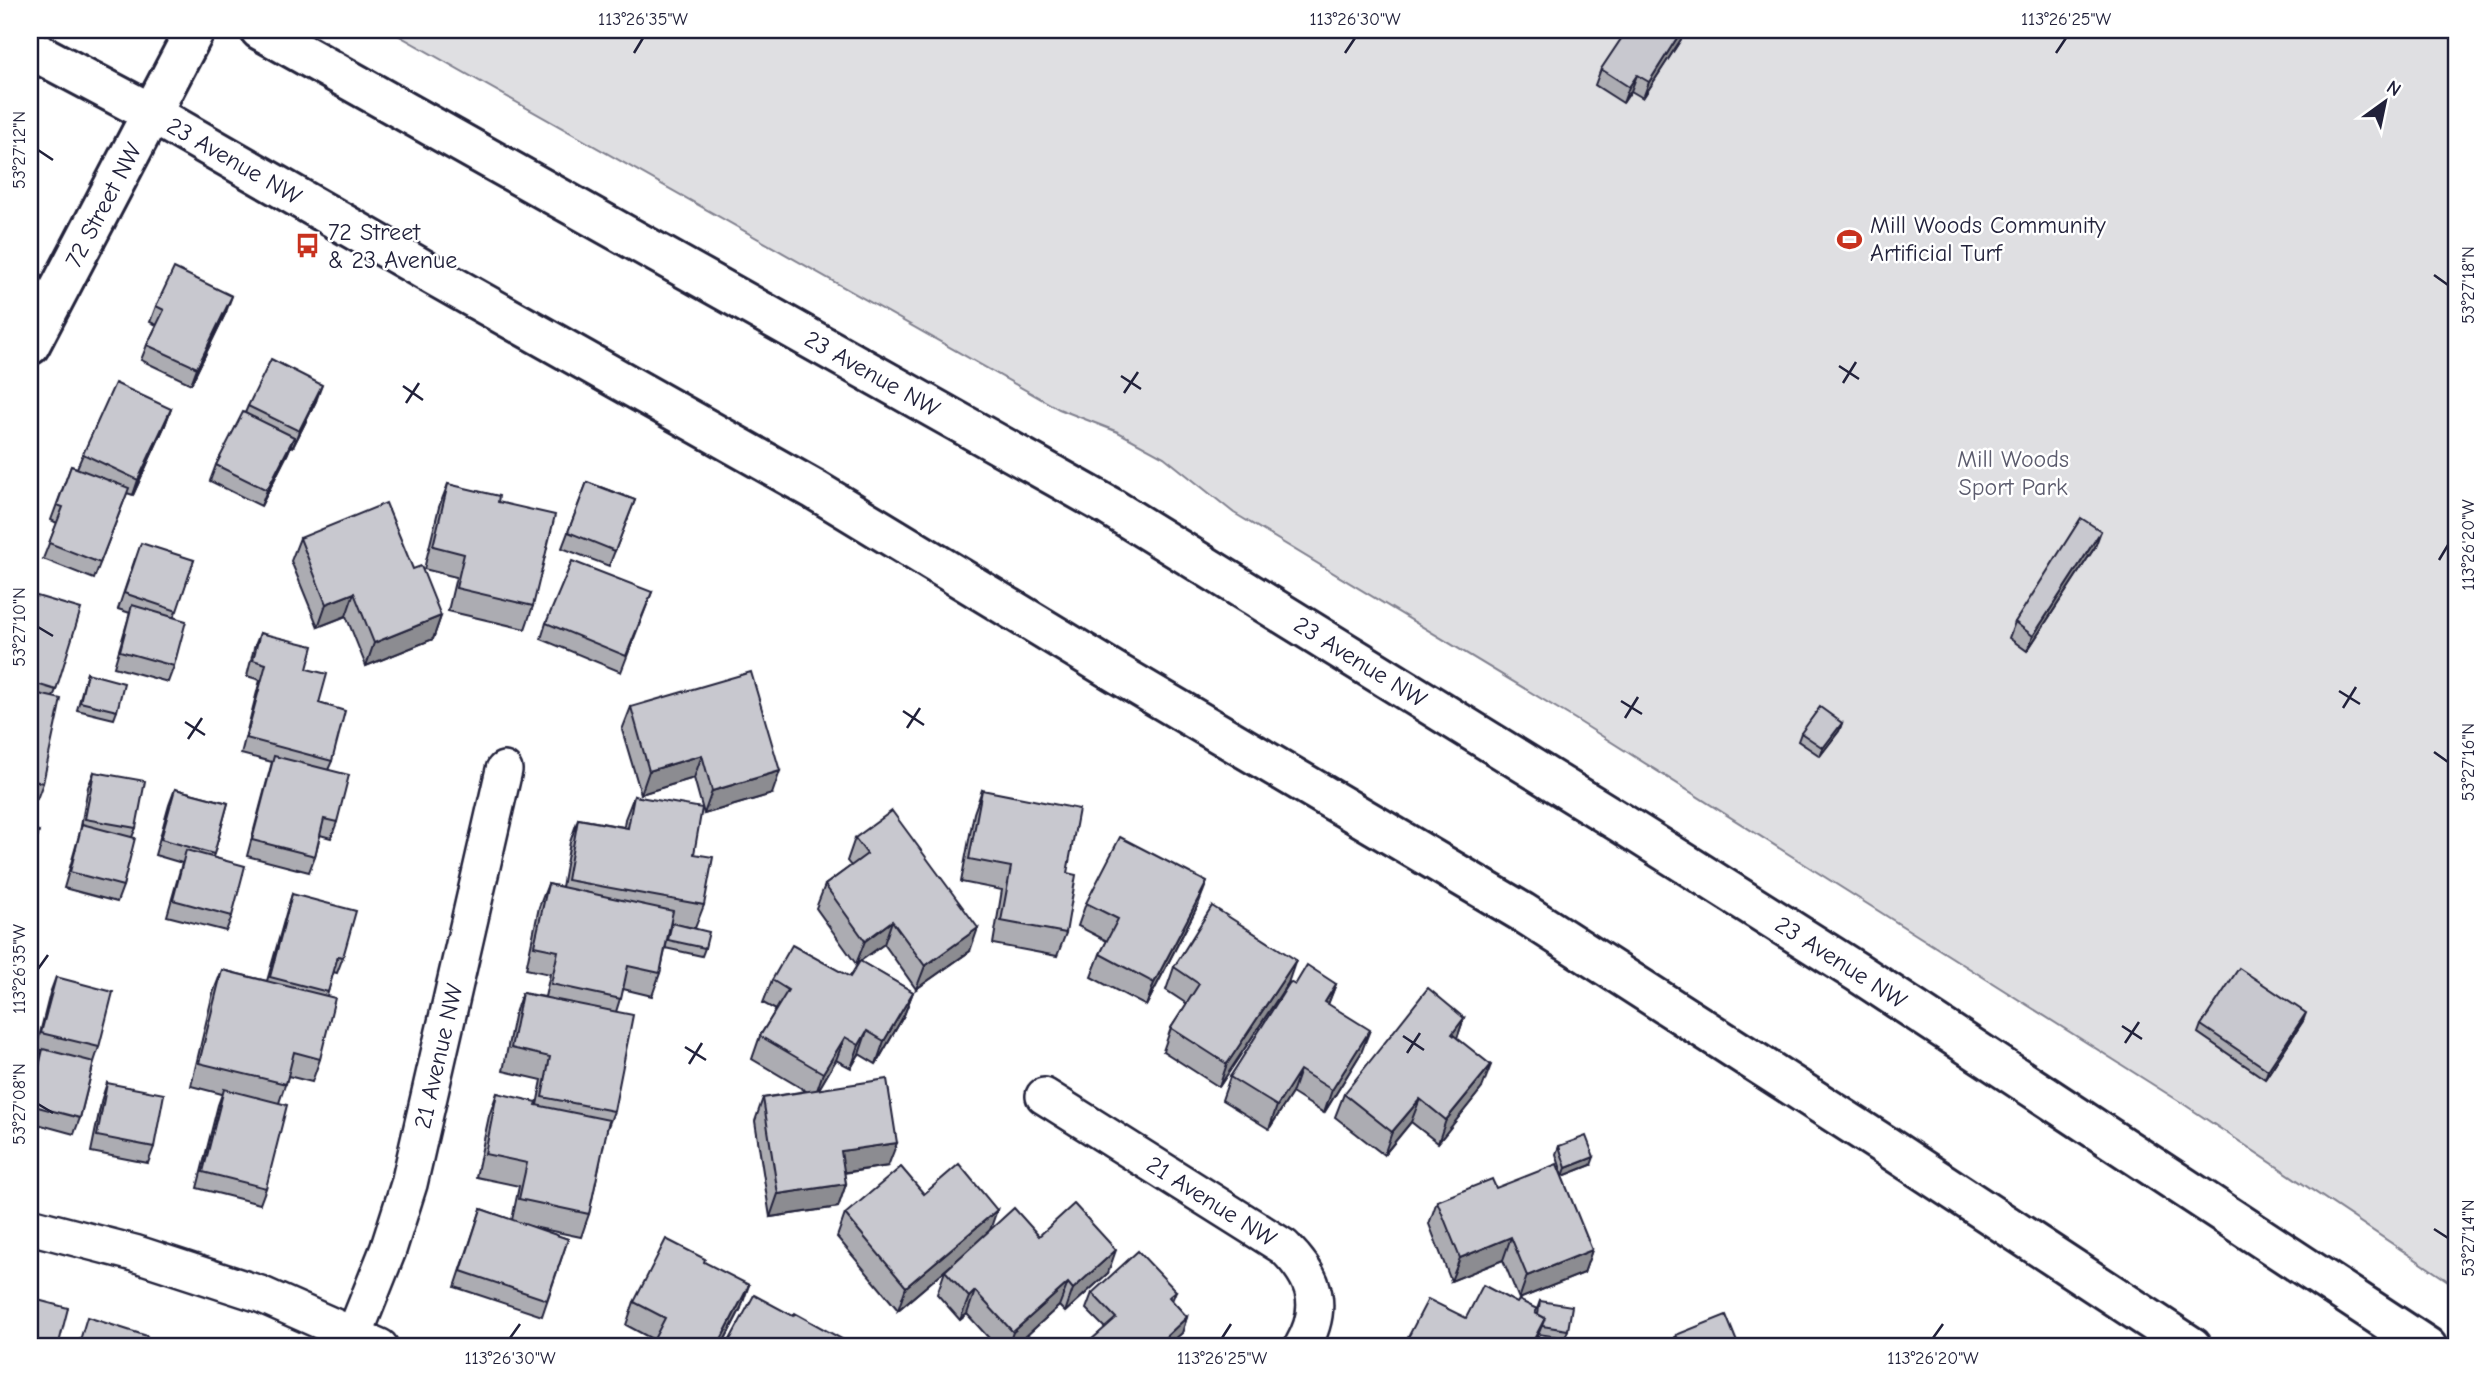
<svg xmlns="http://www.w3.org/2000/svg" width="2487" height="1377" font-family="'Comic Neue',sans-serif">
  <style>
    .green { fill: #dfdfe2; stroke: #80808e; stroke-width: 2 }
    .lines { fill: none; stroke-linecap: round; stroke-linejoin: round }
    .minor-casing { stroke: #22223b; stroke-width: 40 }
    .tertiary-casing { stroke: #22223b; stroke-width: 44 }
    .secondary-casing { stroke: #22223b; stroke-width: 44 }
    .minor { stroke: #fff; stroke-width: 35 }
    .tertiary { stroke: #fff; stroke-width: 38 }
    .secondary { stroke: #fff; stroke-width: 38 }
    .wall { fill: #acacb2; stroke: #22223b; stroke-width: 2 }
    .shaded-wall { fill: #8c8c91; stroke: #22223b; stroke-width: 2 }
    .building { fill: #c8c8cf; stroke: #22223b; stroke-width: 2 }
    .ticks { fill: none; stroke: #22223b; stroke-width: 2.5 }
    .labels { text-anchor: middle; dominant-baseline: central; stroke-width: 5; stroke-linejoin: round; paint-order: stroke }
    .street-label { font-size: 24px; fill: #22223b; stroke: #fff }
    .poi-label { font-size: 24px; fill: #22223b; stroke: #fff; text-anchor: start }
    .park-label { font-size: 24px; fill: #5b5b6d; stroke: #fff }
    .neatline { fill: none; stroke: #22223b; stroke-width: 2.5 }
    .ticks-label { font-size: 18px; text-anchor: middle; fill: #22223b }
  </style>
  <rect width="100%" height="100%" fill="#fff"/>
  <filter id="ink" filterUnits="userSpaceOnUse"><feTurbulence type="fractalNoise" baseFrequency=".0143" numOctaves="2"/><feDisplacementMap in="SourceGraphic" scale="14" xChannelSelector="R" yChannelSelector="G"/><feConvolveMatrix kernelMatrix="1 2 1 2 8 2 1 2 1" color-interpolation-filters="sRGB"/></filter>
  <g filter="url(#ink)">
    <path class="green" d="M 389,30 L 2457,30 L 2457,1287 L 2182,1103 L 1575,719 L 1234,513 L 1164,457 L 1118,432 L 1059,409 Z"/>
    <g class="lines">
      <defs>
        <g id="minor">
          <path id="s1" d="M 1044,1096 L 1284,1247 C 1316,1278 1325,1307 1302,1347"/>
          <path d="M 30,1226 L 134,1253 L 260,1294 L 380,1347"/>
          <path id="s2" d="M 354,1335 L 388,1250 L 409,1184 L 504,770"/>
        </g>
        <g id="tertiary">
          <path id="s3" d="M 30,345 L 195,30"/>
        </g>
        <g id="secondary">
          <path id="s4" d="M 260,30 L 1110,507 L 1621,823 L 1857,972 L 2427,1347"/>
          <path id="s5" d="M 30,49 L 151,113 L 440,279 L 815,490 L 1115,672 L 1522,912 L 1886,1146 L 2192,1347"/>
        </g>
      </defs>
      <use href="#minor" class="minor-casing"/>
      <use href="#tertiary" class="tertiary-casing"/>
      <use href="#secondary" class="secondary-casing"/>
      <use href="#minor" class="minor"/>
      <use href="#tertiary" class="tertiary"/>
      <use href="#secondary" class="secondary"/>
    </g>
    <g class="wall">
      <path d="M 1687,30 L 1643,98 L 1631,91 L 1623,103 L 1595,85 L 1601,69 Z"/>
      <path d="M 156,306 L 226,312 L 191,384 L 141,360 L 147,345 L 157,325 L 150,322 Z"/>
      <path d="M 316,401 L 293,447 L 291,446 L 261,506 L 210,481 L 216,465 L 245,413 L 248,406 Z"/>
      <path d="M 171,409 L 165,425 L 133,495 L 127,493 L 94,579 L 43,559 L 57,523 L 51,520 L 71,466 L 77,468 L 83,454 Z"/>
      <path d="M 587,482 L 635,500 L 609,566 L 562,548 Z"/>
      <path d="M 448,484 L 498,502 L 533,606 L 525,629 L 448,611 L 456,577 L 424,569 L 439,507 Z"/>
      <path d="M 300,538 L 413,569 L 441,616 L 433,639 L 366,666 L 346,616 L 318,627 L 291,561 Z"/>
      <path d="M 2095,547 L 2027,651 L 2009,638 L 2015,622 Z"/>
      <path d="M 135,559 L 194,560 L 174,617 L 174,666 L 168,682 L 114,667 L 130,613 L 118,609 Z"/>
      <path d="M 652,592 L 621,672 L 541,639 L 546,623 Z"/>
      <path d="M 30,594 L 56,690 L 53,697 L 43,783 L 37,799 L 30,797 Z"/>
      <path d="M 260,633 L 307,669 L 319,703 L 332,761 L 328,770 L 337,822 L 331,838 L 320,835 L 315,856 L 309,872 L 247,856 L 272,762 L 241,754 L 260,680 L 247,676 L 254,648 Z"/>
      <path d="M 87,673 L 117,711 L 114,719 L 77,710 Z"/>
      <path d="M 631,707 L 772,794 L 704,814 L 694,778 L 641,794 L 622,730 Z"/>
      <path d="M 1842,723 L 1839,731 L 1820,756 L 1798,741 L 1801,733 Z"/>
      <path d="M 94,772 L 136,828 L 132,837 L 123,886 L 117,902 L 64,888 L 80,832 L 88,787 Z"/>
      <path d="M 175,789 L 228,803 L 213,857 L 232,916 L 226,931 L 167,916 L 182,863 L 155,855 L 169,805 Z"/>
      <path d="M 982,790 L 1067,873 L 1066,933 L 1057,956 L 993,944 L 1002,890 L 961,882 L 974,813 Z"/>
      <path d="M 634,796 L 694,854 L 704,905 L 695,928 L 678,925 L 705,948 L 702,956 L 665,948 L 672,924 L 671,923 L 660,973 L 652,996 L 623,989 L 616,1012 L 614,1111 L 606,1132 L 589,1214 L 581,1237 L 528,1226 L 568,1239 L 542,1316 L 455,1287 L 481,1209 L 512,1220 L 519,1186 L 476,1177 L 489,1116 L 497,1093 L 537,1105 L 542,1080 L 503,1071 L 514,1016 L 522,993 L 545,997 L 550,974 L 526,969 L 539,907 L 548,884 L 562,887 L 570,842 L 578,819 L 624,827 L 625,819 Z"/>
      <path d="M 855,838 L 970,951 L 916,989 L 884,944 L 860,961 L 913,992 L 904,1015 L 876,1064 L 859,1054 L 851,1068 L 836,1060 L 818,1090 L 888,1166 L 844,1173 L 846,1184 L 838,1207 L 770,1217 L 755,1121 L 763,1098 L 806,1091 L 752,1059 L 760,1036 L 776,1010 L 763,1003 L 772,980 L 850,977 L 859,962 L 856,964 L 816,908 L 825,885 L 851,866 L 847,861 Z"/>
      <path d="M 292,894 L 343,957 L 337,973 L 333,972 L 327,996 L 320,1059 L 312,1082 L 288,1076 L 279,1103 L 266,1188 L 260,1204 L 197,1188 L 218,1105 L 222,1094 L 191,1086 L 213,993 L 222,970 L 267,981 L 287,910 Z"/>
      <path d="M 1086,903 L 1198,905 L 1146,1006 L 1091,977 L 1100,954 L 1107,941 L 1078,926 Z"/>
      <path d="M 1174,967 L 1288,983 L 1219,1087 L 1163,1051 L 1171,1028 L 1187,1004 L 1166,990 Z"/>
      <path d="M 56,977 L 99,1047 L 94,1062 L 80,1118 L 74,1134 L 30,1122 L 30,1094 L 37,1065 L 42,1050 L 36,1049 L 50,993 Z"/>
      <path d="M 1336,984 L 1328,1004 L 1361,1053 L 1324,1113 L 1292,1093 L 1269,1129 L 1222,1100 L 1230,1077 L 1295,985 Z"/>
      <path d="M 1464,1018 L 1457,1038 L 1482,1088 L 1438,1143 L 1411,1122 L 1384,1155 L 1335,1117 L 1344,1094 Z"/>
      <path d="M 2303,1021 L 2265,1079 L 2198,1033 L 2201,1025 Z"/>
      <path d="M 107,1083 L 154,1147 L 148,1163 L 91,1152 L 102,1098 Z"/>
      <path d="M 1559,1146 L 1591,1165 L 1563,1176 L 1556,1154 Z"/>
      <path d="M 1496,1188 L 1592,1250 L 1584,1273 L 1519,1299 L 1503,1260 L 1451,1281 L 1429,1224 L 1437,1201 Z"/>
      <path d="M 924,1194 L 990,1230 L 1039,1236 L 1108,1273 L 1065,1312 L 1059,1306 L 1014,1347 L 997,1347 L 967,1314 L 960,1320 L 937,1294 L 945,1271 L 963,1255 L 898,1310 L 837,1237 L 845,1214 Z"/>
      <path d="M 704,1262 L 741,1308 L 721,1347 L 650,1347 L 654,1340 L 626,1325 L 634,1302 Z"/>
      <path d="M 1176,1291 L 1172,1301 L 1187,1317 L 1182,1333 L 1166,1347 L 1078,1347 L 1088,1346 L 1090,1341 L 1105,1328 L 1086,1309 L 1092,1293 Z"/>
      <path d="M 1540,1301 L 1568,1330 L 1565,1338 L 1539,1334 L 1533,1347 L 1403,1347 L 1466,1318 L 1517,1303 L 1537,1309 Z"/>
      <path d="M 1676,1335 L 1739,1347 L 1671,1347 Z"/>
    </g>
    <g class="shaded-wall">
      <path d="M 1682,30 L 1687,30 L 1643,98 L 1649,82 Z"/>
      <path d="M 1637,75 L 1631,91 L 1623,103 L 1629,87 Z"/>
      <path d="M 232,296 L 226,312 L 191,384 L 197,368 Z"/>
      <path d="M 322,385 L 316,401 L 293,447 L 299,431 Z"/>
      <path d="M 171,409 L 165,425 L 133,495 L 138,480 Z"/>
      <path d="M 294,437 L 288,453 L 261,506 L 267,490 Z"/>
      <path d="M 2101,531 L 2095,547 L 2027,651 L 2033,636 Z"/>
      <path d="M 354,593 L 346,616 L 318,627 L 326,604 Z"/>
      <path d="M 441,616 L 433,639 L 366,666 L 374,643 Z"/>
      <path d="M 1842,723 L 1839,731 L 1820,756 L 1823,748 Z"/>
      <path d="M 702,755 L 694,778 L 641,794 L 649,771 Z"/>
      <path d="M 780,771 L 772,794 L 704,814 L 712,791 Z"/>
      <path d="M 1207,882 L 1198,905 L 1146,1006 L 1154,983 Z"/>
      <path d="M 892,921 L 884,944 L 856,964 L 865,941 Z"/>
      <path d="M 978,928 L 970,951 L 916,989 L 925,966 Z"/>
      <path d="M 1296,960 L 1288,983 L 1219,1087 L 1227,1064 Z"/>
      <path d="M 1336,984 L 1327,1007 L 1325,1002 Z"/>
      <path d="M 913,992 L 904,1015 L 876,1064 L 884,1041 Z"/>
      <path d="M 2306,1013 L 2303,1021 L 2265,1079 L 2268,1070 Z"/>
      <path d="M 1464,1018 L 1456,1041 L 1452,1034 Z"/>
      <path d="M 1370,1030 L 1361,1053 L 1324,1113 L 1332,1090 Z"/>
      <path d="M 867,1031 L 859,1054 L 851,1068 L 859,1045 Z"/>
      <path d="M 845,1037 L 836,1060 L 815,1096 L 823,1073 Z"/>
      <path d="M 1491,1065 L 1482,1088 L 1438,1143 L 1446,1120 Z"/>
      <path d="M 1300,1070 L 1292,1093 L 1269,1129 L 1277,1106 Z"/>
      <path d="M 1420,1099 L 1411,1122 L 1384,1155 L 1392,1132 Z"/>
      <path d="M 897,1143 L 888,1166 L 833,1174 L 841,1151 Z"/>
      <path d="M 1594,1157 L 1591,1165 L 1563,1176 L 1566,1168 Z"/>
      <path d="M 846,1184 L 838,1207 L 770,1217 L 778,1194 Z"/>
      <path d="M 997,1210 L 989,1233 L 898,1310 L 906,1287 Z"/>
      <path d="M 1511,1237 L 1503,1260 L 1451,1281 L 1460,1258 Z"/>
      <path d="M 1116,1250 L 1108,1273 L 1065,1312 L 1073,1289 Z"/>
      <path d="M 1592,1250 L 1584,1273 L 1519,1299 L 1527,1276 Z"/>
      <path d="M 1068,1283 L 1059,1306 L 1014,1347 L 1008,1347 L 1013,1332 Z"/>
      <path d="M 749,1285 L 741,1308 L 721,1347 L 717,1347 Z"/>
      <path d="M 975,1291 L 967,1314 L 960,1320 L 969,1297 Z"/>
      <path d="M 1187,1317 L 1182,1333 L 1166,1347 L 1155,1347 Z"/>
      <path d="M 1545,1318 L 1533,1347 L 1530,1347 Z"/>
    </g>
    <g class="building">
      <path d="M 1627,30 L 1682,30 L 1649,82 L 1637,75 L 1629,87 L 1601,69 Z"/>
      <path d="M 174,268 L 232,296 L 197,368 L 147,345 L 164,310 L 156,306 Z"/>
      <path d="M 271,359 L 322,385 L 299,431 L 248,406 Z"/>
      <path d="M 115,383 L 171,409 L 138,480 L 83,454 Z"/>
      <path d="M 243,412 L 294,437 L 267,490 L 216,465 Z"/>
      <path d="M 71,466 L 129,488 L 100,563 L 49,543 L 63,507 L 57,505 Z"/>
      <path d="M 587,482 L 635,500 L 615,551 L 568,532 Z"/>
      <path d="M 448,484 L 499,496 L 498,502 L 555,515 L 533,606 L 456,588 L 464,554 L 433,546 Z"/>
      <path d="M 386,503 L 413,569 L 421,566 L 441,616 L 374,643 L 354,593 L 326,604 L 300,538 Z"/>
      <path d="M 2081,518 L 2101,531 L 2033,636 L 2015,622 Z"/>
      <path d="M 141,543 L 194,560 L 177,611 L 124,593 Z"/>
      <path d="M 572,561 L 652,592 L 626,656 L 546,623 Z"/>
      <path d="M 30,594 L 81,609 L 56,690 L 30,682 Z"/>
      <path d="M 132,605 L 186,621 L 174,666 L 120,651 Z"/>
      <path d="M 260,633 L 313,646 L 307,669 L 327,674 L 319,703 L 345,711 L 332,761 L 246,738 L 266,664 L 253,660 Z"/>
      <path d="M 751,672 L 780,771 L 712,791 L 702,755 L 649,771 L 631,707 Z"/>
      <path d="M 87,673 L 124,683 L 117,711 L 80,702 Z"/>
      <path d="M 30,692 L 61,699 L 43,783 L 30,780 Z"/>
      <path d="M 1820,707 L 1842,723 L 1823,748 L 1801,733 Z"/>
      <path d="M 274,756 L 349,775 L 337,822 L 324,819 L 315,856 L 252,840 Z"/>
      <path d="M 94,772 L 145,781 L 136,828 L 85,819 Z"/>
      <path d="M 175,789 L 228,803 L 214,854 L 161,839 Z"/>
      <path d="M 982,790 L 1079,809 L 1067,873 L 1076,875 L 1066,933 L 1001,921 L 1011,867 L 969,859 Z"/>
      <path d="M 634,796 L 702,808 L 694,854 L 713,857 L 704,905 L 567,880 L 578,819 L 628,828 Z"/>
      <path d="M 892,811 L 978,928 L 925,966 L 892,921 L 865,941 L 825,885 L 867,854 L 855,838 Z"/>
      <path d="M 82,824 L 135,838 L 123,886 L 70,872 Z"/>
      <path d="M 30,829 L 39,831 L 30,864 Z"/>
      <path d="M 1120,837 L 1207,882 L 1154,983 L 1100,954 L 1118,919 L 1086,903 Z"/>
      <path d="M 186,850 L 245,866 L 232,916 L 173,900 Z"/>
      <path d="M 548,884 L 673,911 L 660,973 L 628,966 L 621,999 L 551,984 L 558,951 L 534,946 Z"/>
      <path d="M 292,894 L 356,911 L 343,957 L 338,956 L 328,992 L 270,977 Z"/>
      <path d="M 1212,906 L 1296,960 L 1227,1064 L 1171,1028 L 1199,984 L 1174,967 Z"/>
      <path d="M 672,923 L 709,932 L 705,948 L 668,940 Z"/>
      <path d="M 792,945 L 850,977 L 860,961 L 913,992 L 884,1041 L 867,1031 L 859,1045 L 845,1037 L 823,1073 L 760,1036 L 788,990 L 772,980 Z"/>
      <path d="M 1307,965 L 1336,984 L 1325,1002 L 1370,1030 L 1332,1090 L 1300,1070 L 1277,1106 L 1230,1077 L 1290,982 L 1295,985 Z"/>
      <path d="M 2239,968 L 2306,1013 L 2268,1070 L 2201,1025 Z"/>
      <path d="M 222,970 L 335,998 L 320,1059 L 294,1052 L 286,1084 L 199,1063 Z"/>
      <path d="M 56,977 L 113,992 L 99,1047 L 41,1033 Z"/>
      <path d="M 1428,988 L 1464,1018 L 1452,1034 L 1491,1065 L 1446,1120 L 1420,1099 L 1392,1132 L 1344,1094 Z"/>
      <path d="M 522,993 L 633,1015 L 614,1111 L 542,1097 L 550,1057 L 511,1048 Z"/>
      <path d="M 43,1049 L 94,1062 L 80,1118 L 30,1105 Z"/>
      <path d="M 887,1079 L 897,1143 L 841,1151 L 846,1184 L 778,1194 L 763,1098 Z"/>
      <path d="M 107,1083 L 164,1094 L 154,1147 L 97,1136 Z"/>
      <path d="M 224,1089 L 287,1105 L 266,1188 L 203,1172 Z"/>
      <path d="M 497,1093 L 537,1102 L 536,1105 L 609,1120 L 589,1214 L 519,1199 L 527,1163 L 485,1154 Z"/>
      <path d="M 1586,1136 L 1594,1157 L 1566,1168 L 1559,1146 Z"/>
      <path d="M 959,1164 L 997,1210 L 906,1287 L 845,1214 L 901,1167 L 924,1194 Z"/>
      <path d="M 1557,1164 L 1592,1250 L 1527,1276 L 1511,1237 L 1460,1258 L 1437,1201 L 1492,1179 L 1496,1188 Z"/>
      <path d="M 1074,1204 L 1116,1250 L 1073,1289 L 1068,1283 L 1013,1332 L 975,1291 L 969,1297 L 945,1271 L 1014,1208 L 1039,1236 Z"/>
      <path d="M 481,1209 L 568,1239 L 547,1300 L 461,1271 Z"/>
      <path d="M 666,1239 L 705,1259 L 704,1262 L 749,1285 L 717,1347 L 650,1347 L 665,1318 L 634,1302 Z"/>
      <path d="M 1138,1251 L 1176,1291 L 1169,1297 L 1187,1317 L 1155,1347 L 1096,1347 L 1090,1341 L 1116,1318 L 1092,1293 Z"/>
      <path d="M 1483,1285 L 1517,1303 L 1519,1300 L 1537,1309 L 1535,1313 L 1545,1318 L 1530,1347 L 1403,1347 L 1428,1299 L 1466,1318 Z"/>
      <path d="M 754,1295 L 793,1316 L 795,1313 L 842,1339 L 837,1347 L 726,1347 Z"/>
      <path d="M 30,1298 L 68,1308 L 58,1347 L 30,1347 Z"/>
      <path d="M 1540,1301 L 1572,1306 L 1568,1330 L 1542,1326 L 1545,1318 L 1538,1314 Z"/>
      <path d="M 1726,1315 L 1739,1347 L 1681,1347 L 1676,1335 Z"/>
      <path d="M 87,1317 L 147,1336 L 143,1347 L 78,1347 Z"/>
      <path d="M 1084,1342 L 1089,1347 L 1078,1347 Z"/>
    </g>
  </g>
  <path class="ticks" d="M 634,53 L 643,38M 1345,53 L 1355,38M 2056,53 L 2066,38M 38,150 L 53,160M 2434,275 L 2448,285M 1839,366 L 1859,379M 1121,376 L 1141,389M 1843,383 L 1856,362M 403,386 L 423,400M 1124,393 L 1138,372M 406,403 L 419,383M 2439,560 L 2448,545M 38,627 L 53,636M 2339,691 L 2360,704M 1621,701 L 1642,714M 2343,708 L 2356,687M 903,711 L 924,725M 1625,718 L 1638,697M 185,722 L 205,735M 907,728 L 920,708M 188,739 L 202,718M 2434,752 L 2448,762M 38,969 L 48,955M 2122,1026 L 2142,1039M 1403,1036 L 1424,1050M 2125,1043 L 2139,1022M 685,1047 L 706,1060M 1407,1053 L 1420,1033M 689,1064 L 702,1043M 38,1104 L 53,1113M 2434,1229 L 2448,1238M 510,1338 L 520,1324M 1222,1338 L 1231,1324M 1933,1338 L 1943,1324"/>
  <defs>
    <symbol id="stadium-bare" viewBox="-9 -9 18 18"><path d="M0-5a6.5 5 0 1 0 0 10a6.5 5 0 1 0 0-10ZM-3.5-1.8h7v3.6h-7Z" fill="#c8321e" stroke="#fff" stroke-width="2.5" paint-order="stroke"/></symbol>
    <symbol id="bus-bare" viewBox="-9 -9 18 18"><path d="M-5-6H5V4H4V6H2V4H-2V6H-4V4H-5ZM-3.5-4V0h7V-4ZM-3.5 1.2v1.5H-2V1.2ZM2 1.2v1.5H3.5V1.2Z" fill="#c8321e" stroke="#fff" stroke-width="2.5" paint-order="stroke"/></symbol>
  </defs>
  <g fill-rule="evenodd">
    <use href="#stadium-bare" x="1832" y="222" width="35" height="35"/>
    <use href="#bus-bare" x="290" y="228" width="35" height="35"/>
  </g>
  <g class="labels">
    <g class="street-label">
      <text stroke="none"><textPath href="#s5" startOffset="233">23 Avenue NW</textPath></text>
      <text stroke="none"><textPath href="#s3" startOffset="158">72 Street NW</textPath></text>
      <text stroke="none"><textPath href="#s4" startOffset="702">23 Avenue NW</textPath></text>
      <text stroke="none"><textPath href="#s4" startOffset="1269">23 Avenue NW</textPath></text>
      <text stroke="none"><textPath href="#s4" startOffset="1836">23 Avenue NW</textPath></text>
      <text stroke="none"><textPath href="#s2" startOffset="292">21 Avenue NW</textPath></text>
      <text stroke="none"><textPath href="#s1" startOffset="198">21 Avenue NW</textPath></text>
    </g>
    <g class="poi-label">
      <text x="1870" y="225">Mill Woods Community<tspan x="1870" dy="28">Artificial Turf</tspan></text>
      <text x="328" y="232">72 Street<tspan x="328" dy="28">&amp; 23 Avenue</tspan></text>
    </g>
    <g class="park-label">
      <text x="2013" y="459">Mill Woods<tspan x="2013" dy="28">Sport Park</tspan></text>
    </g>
  </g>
  <rect width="2487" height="1377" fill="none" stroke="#fff" stroke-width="77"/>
  <g transform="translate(2385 102) rotate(33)" stroke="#ffffff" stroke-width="5" paint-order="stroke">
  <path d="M0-5L12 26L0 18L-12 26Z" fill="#22223b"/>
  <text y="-10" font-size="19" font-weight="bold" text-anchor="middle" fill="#22223b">N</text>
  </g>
  <rect x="38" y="38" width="2410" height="1300" class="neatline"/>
  <g class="ticks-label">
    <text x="643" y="25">113°26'35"W</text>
    <text x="1355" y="25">113°26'30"W</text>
    <text x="2066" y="25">113°26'25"W</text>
    <text transform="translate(19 150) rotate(-90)" y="6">53°27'12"N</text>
    <text transform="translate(2468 285) rotate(-90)" y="6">53°27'18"N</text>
    <text transform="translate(2468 545) rotate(-90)" y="6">113°26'20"W</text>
    <text transform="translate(19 627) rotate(-90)" y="6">53°27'10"N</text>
    <text transform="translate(2468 762) rotate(-90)" y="6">53°27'16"N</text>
    <text transform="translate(19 969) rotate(-90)" y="6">113°26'35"W</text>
    <text transform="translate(19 1104) rotate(-90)" y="6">53°27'08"N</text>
    <text transform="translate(2468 1238) rotate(-90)" y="6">53°27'14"N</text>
    <text x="510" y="1364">113°26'30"W</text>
    <text x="1222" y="1364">113°26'25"W</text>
    <text x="1933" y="1364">113°26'20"W</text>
  </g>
</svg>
